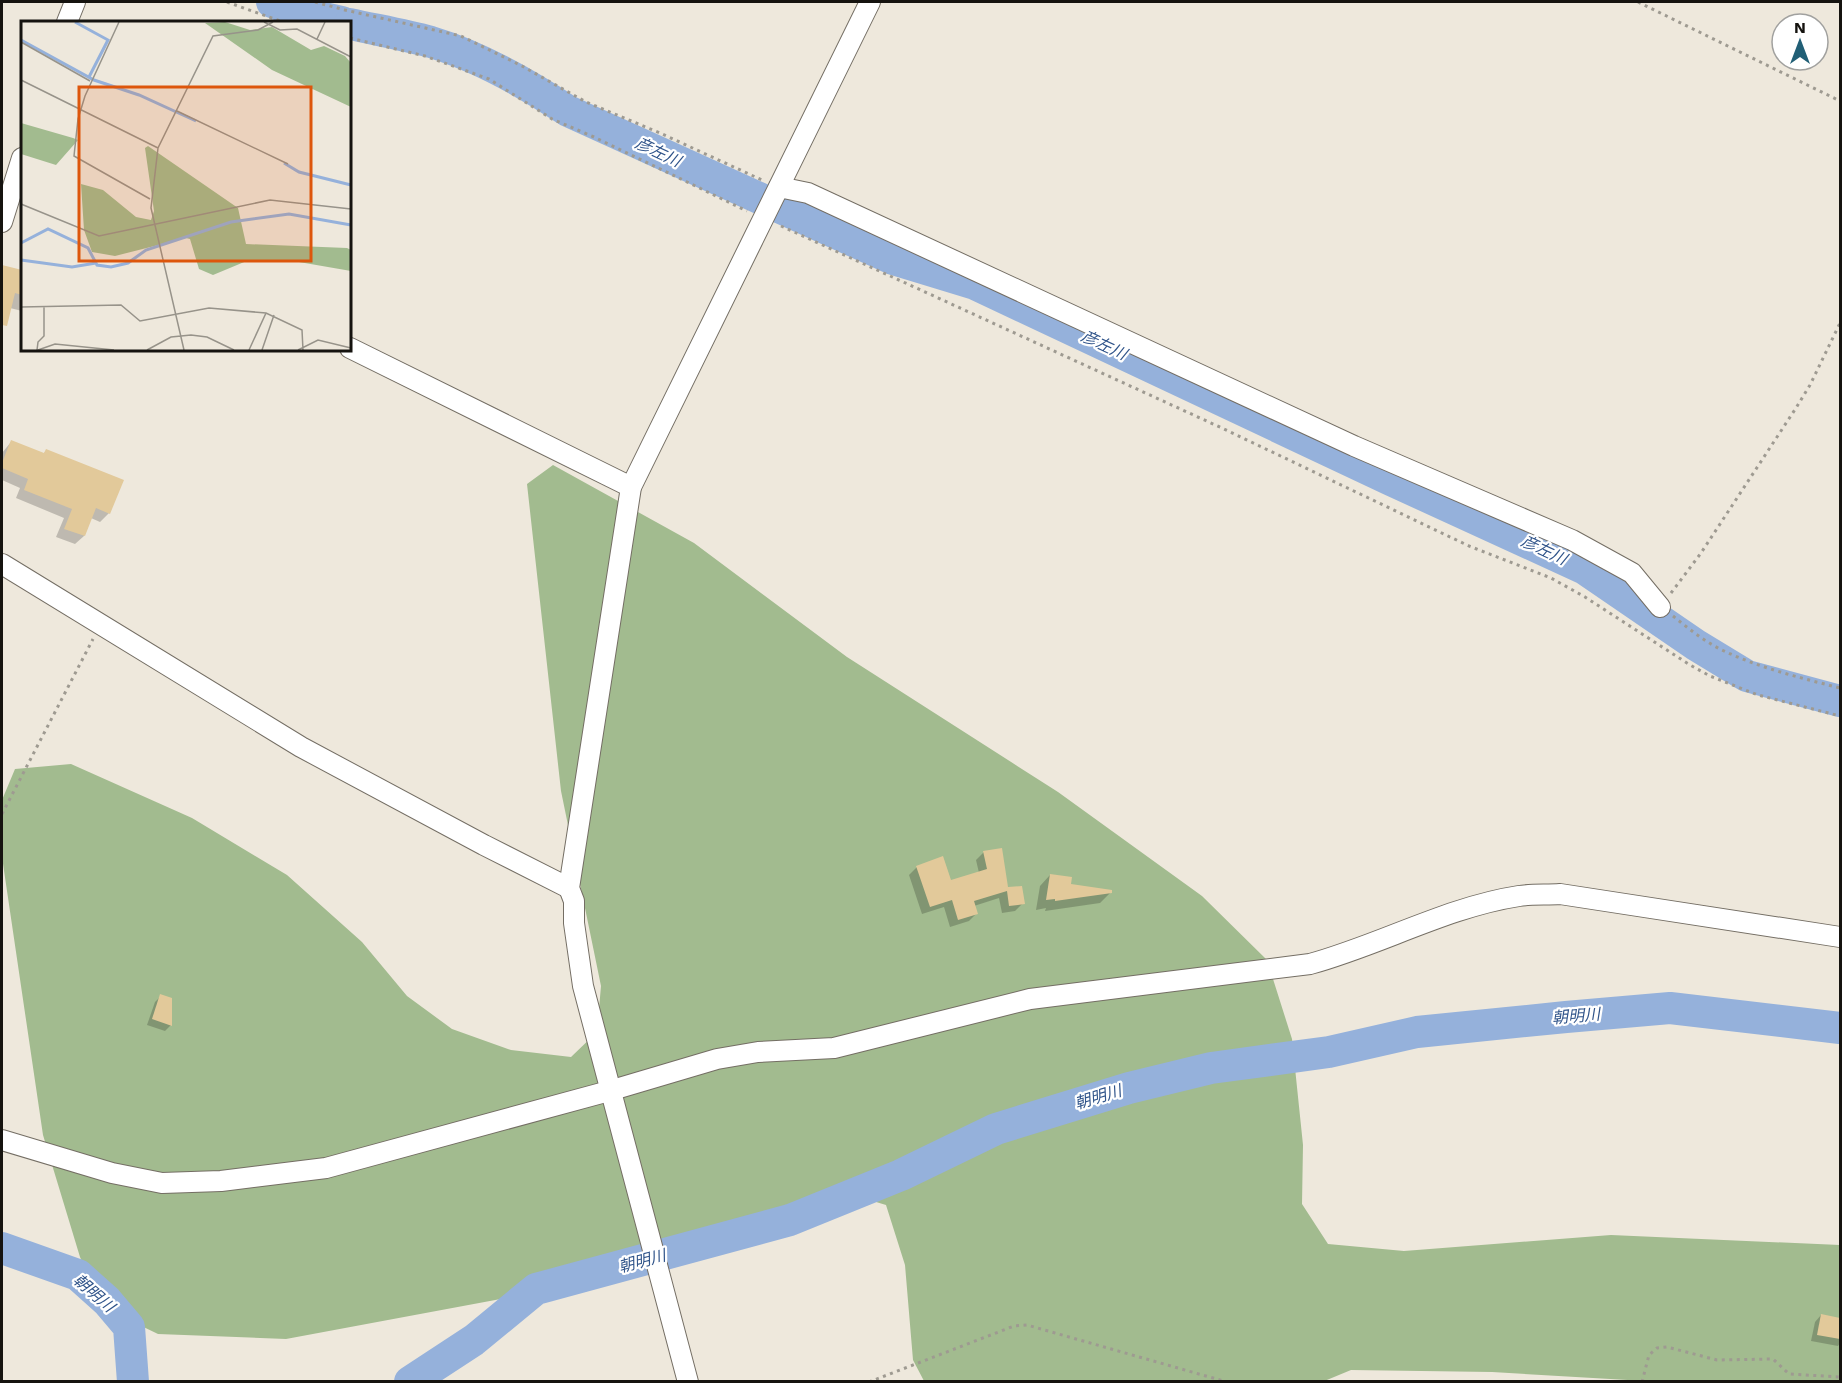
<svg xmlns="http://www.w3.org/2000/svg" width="1842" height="1383" font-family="'Work Sans','Noto Sans JP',sans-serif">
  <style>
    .forest { fill: #a2bb8f }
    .shadow { fill: #0003 }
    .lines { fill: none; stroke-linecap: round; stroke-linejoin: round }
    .river { stroke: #95b1db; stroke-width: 32 }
    .building { fill: #e2c99a }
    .minor-casing { stroke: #746e64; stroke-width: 22 }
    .path { stroke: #9e9a91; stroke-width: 3; stroke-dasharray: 3 4.5; stroke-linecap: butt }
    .minor { stroke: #fff; stroke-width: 20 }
    .labels { text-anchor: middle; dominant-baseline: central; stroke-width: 4.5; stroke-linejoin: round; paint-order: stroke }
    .water-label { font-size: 16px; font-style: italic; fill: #30548a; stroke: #fff }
    .inset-river { fill: none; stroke: #95b1db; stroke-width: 3 }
    .inset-road { fill: none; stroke: #97938a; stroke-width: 1.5 }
    .view { fill: #dd560c; fill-opacity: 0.15; stroke: #dd560c; stroke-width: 3 }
    .inset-edge { fill: none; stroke: #15130f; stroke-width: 3 }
  </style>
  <rect width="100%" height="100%" fill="#eee8dc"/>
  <path class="forest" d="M 553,465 L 694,543 L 847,657 L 1058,792 L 1202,896 L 1267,960 L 1292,1039 L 1303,1145 L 1302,1204 L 1328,1244 L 1404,1251 L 1611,1235 L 1840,1245 L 1840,1381 L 1662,1382 L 1492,1372 L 1351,1370 L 1322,1382 L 924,1381 L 913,1360 L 905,1265 L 886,1205 L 853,1195 L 764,1213 L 706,1241 L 511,1297 L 286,1339 L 158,1334 L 102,1307 L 80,1257 L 43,1135 L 2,857 L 2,800 L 15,769 L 71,764 L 192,818 L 287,875 L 362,942 L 407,996 L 452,1029 L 511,1050 L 571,1057 L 597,1032 L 601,986 L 561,791 L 527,484 Z"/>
  <g class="shadow">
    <path d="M 2,267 L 22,272 L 22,311 L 10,308 L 7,319 L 2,325 Z"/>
    <path d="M 11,442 L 43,454 L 46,451 L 109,513 L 100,522 L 91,518 L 84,536 L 75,544 L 56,537 L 64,518 L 16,498 L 20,488 L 2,480 L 2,453 Z"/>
    <path d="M 984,852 L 1007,889 L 1023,903 L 1015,911 L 1002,913 L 999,898 L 974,906 L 977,913 L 969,921 L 950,927 L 944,907 L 922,914 L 909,875 L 917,867 L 950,881 L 979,873 L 976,860 Z"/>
    <path d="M 1050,875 L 1069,885 L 1110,893 L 1100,903 L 1045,911 L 1046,908 L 1036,910 L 1040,886 Z"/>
    <path d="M 161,996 L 171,1025 L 165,1031 L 147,1025 L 155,1002 Z"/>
    <path d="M 1821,1315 L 1840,1319 L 1840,1343 L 1838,1346 L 1811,1341 L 1815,1322 Z"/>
  </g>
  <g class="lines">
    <g class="river">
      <path d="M 272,2 L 302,13 L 342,22"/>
      <path d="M 350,24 C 377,30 405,35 431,42 C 481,57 526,83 568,111 L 893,259 L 975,284 L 1391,480 L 1585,569 L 1696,645 L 1747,676 L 1840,701"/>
      <path d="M 2,1248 L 78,1275 L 107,1301 L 129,1327 L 133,1382"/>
      <path d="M 410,1382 L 474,1340 L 536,1289 L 790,1220 L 901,1175 L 996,1129 L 1129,1088 L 1211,1068 L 1329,1052 L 1417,1032 L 1566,1017 L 1670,1008 L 1840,1028"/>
    </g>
  </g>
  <g class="building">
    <path d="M 2,265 L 22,270 L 22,295 L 15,293 L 7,326 L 2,325 Z"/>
    <path d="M 11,440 L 44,453 L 46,449 L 124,480 L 110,514 L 96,508 L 85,536 L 64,529 L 72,509 L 24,490 L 28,479 L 2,468 L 2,463 Z"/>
    <path d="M 1002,848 L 1008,887 L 1022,886 L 1025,904 L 1009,906 L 1007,891 L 974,901 L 978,914 L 958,920 L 952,900 L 930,907 L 916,866 L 943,856 L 951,880 L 987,869 L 983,851 Z"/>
    <path d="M 1050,874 L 1072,877 L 1071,884 L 1112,890 L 1112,893 L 1055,901 L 1055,899 L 1046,900 Z"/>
    <path d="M 160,994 L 172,998 L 172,1026 L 152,1019 Z"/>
    <path d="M 1821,1314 L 1840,1318 L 1840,1339 L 1817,1335 Z"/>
  </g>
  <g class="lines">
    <defs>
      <g id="minor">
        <path d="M 67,22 L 75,2"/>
        <path d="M 779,187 L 808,193 L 1354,446 L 1572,540 L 1632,573 L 1660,607"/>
        <path d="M 2,222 L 22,158"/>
        <path d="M 350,348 L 631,487"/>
        <path d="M 2,564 L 301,747 L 484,845 L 569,888"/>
        <path d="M 2,1140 L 112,1173 L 162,1183 L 221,1181 L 326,1168 L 609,1091 L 717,1059 L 758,1052 L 834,1048 L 1030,999 L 1310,964 C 1380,945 1447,907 1519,896 C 1532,894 1547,895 1560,894 L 1840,937"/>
        <path d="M 688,1382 L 583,986 L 574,923 L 574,901 L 569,888 L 631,487 L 870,2"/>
      </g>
    </defs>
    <use href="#minor" class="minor-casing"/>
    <g class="path">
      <path d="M 227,2 L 283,22"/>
      <path d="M 315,2 L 345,10 L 461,36 L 522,66 L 586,102 L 660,133 L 762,180"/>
      <path d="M 1638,2 L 1840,101"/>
      <path d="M 350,38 L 425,56 L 489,79 L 552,119 L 594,137 L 747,211"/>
      <path d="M 781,226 L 1224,429 L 1469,546 L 1551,578 L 1585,597 L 1690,665 L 1710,676 L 1758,695 L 1840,716"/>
      <path d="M 1671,593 L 1701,553 L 1796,408 L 1810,385 L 1840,323"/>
      <path d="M 1673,616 C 1689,629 1705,642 1724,651 C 1760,668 1801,678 1840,688"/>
      <path d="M 2,814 L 93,639"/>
      <path d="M 869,1382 L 1014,1326 L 1027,1325 L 1227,1382"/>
      <path d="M 1642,1382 L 1649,1355 L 1657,1348 L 1667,1347 L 1717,1360 L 1773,1359 L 1789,1374 L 1840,1377"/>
    </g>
    <use href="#minor" class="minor"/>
  </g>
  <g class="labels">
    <g class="water-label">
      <text transform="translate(658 152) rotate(25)">彦左川</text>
      <text transform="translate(1104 345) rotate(25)">彦左川</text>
      <text transform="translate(1544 550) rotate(25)">彦左川</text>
      <text transform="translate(1576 1016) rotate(-5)">朝明川</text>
      <text transform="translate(1098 1097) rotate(-17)">朝明川</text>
      <text transform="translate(642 1261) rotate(-15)">朝明川</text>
      <text transform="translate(94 1293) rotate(41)">朝明川</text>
    </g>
  </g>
  <g transform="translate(21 21)">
    <rect width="330" height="330" fill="#eee8dc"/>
    <path d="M 204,1 L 229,9 L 251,6 L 290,29 L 303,25 L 324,35 L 330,42 L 330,86 L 251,49 L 184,2 ZM 0,102 L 52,117 L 57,119 L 35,144 L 0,133 ZM 127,125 L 217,187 L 225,223 L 326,227 L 330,229 L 330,250 L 278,241 L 228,239 L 192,254 L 178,248 L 169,218 L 165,217 L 94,235 L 71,231 L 63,209 L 60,163 L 82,169 L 115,196 L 130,199 L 133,190 L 124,127 Z" fill="#a2bb8f"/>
    <path class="inset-river" d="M 54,1 L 87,19 L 68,56M 0,19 L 73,59 L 118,74 L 175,100M 263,142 L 278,151 L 330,164M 0,222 L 27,208 L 67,227 L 76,244 L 90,246 L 107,242 L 125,229 L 210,201 L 268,193 L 330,204M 0,239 L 51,246 L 75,242"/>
    <path class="inset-road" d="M 98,1 L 64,75 L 57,98 L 53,135 L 129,178M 243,1 L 259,9 L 276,8 L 330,36M 296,18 L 304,1M 0,21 L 69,60M 0,59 L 137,127M 156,90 L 267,143M 0,183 L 78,215 L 249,179 L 330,188M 0,286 L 100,284 L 119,300 L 188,287 L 245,292 L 281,309 L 282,329M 16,329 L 17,321 L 23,315 L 23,286M 17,329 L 34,323 L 93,329M 126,329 L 150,316 L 170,314 L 186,316 L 213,329M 163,329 L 130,187 L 137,127 L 192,15 L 237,9 L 252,1M 228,329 L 245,292M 241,329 L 253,294M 277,329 L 297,319 L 330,327"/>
    <path class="view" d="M 58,66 L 290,66 L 290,240 L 58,240 Z"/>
    <rect width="330" height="330" class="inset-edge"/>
  </g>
  <rect width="1842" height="1383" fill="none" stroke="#15130f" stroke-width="6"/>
  <g transform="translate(1800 42)"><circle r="28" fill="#ffffff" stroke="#a1a19f" stroke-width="1.5"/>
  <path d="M0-4.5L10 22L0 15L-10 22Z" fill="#215f76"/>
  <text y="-9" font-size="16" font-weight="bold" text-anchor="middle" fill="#15130f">N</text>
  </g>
</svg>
